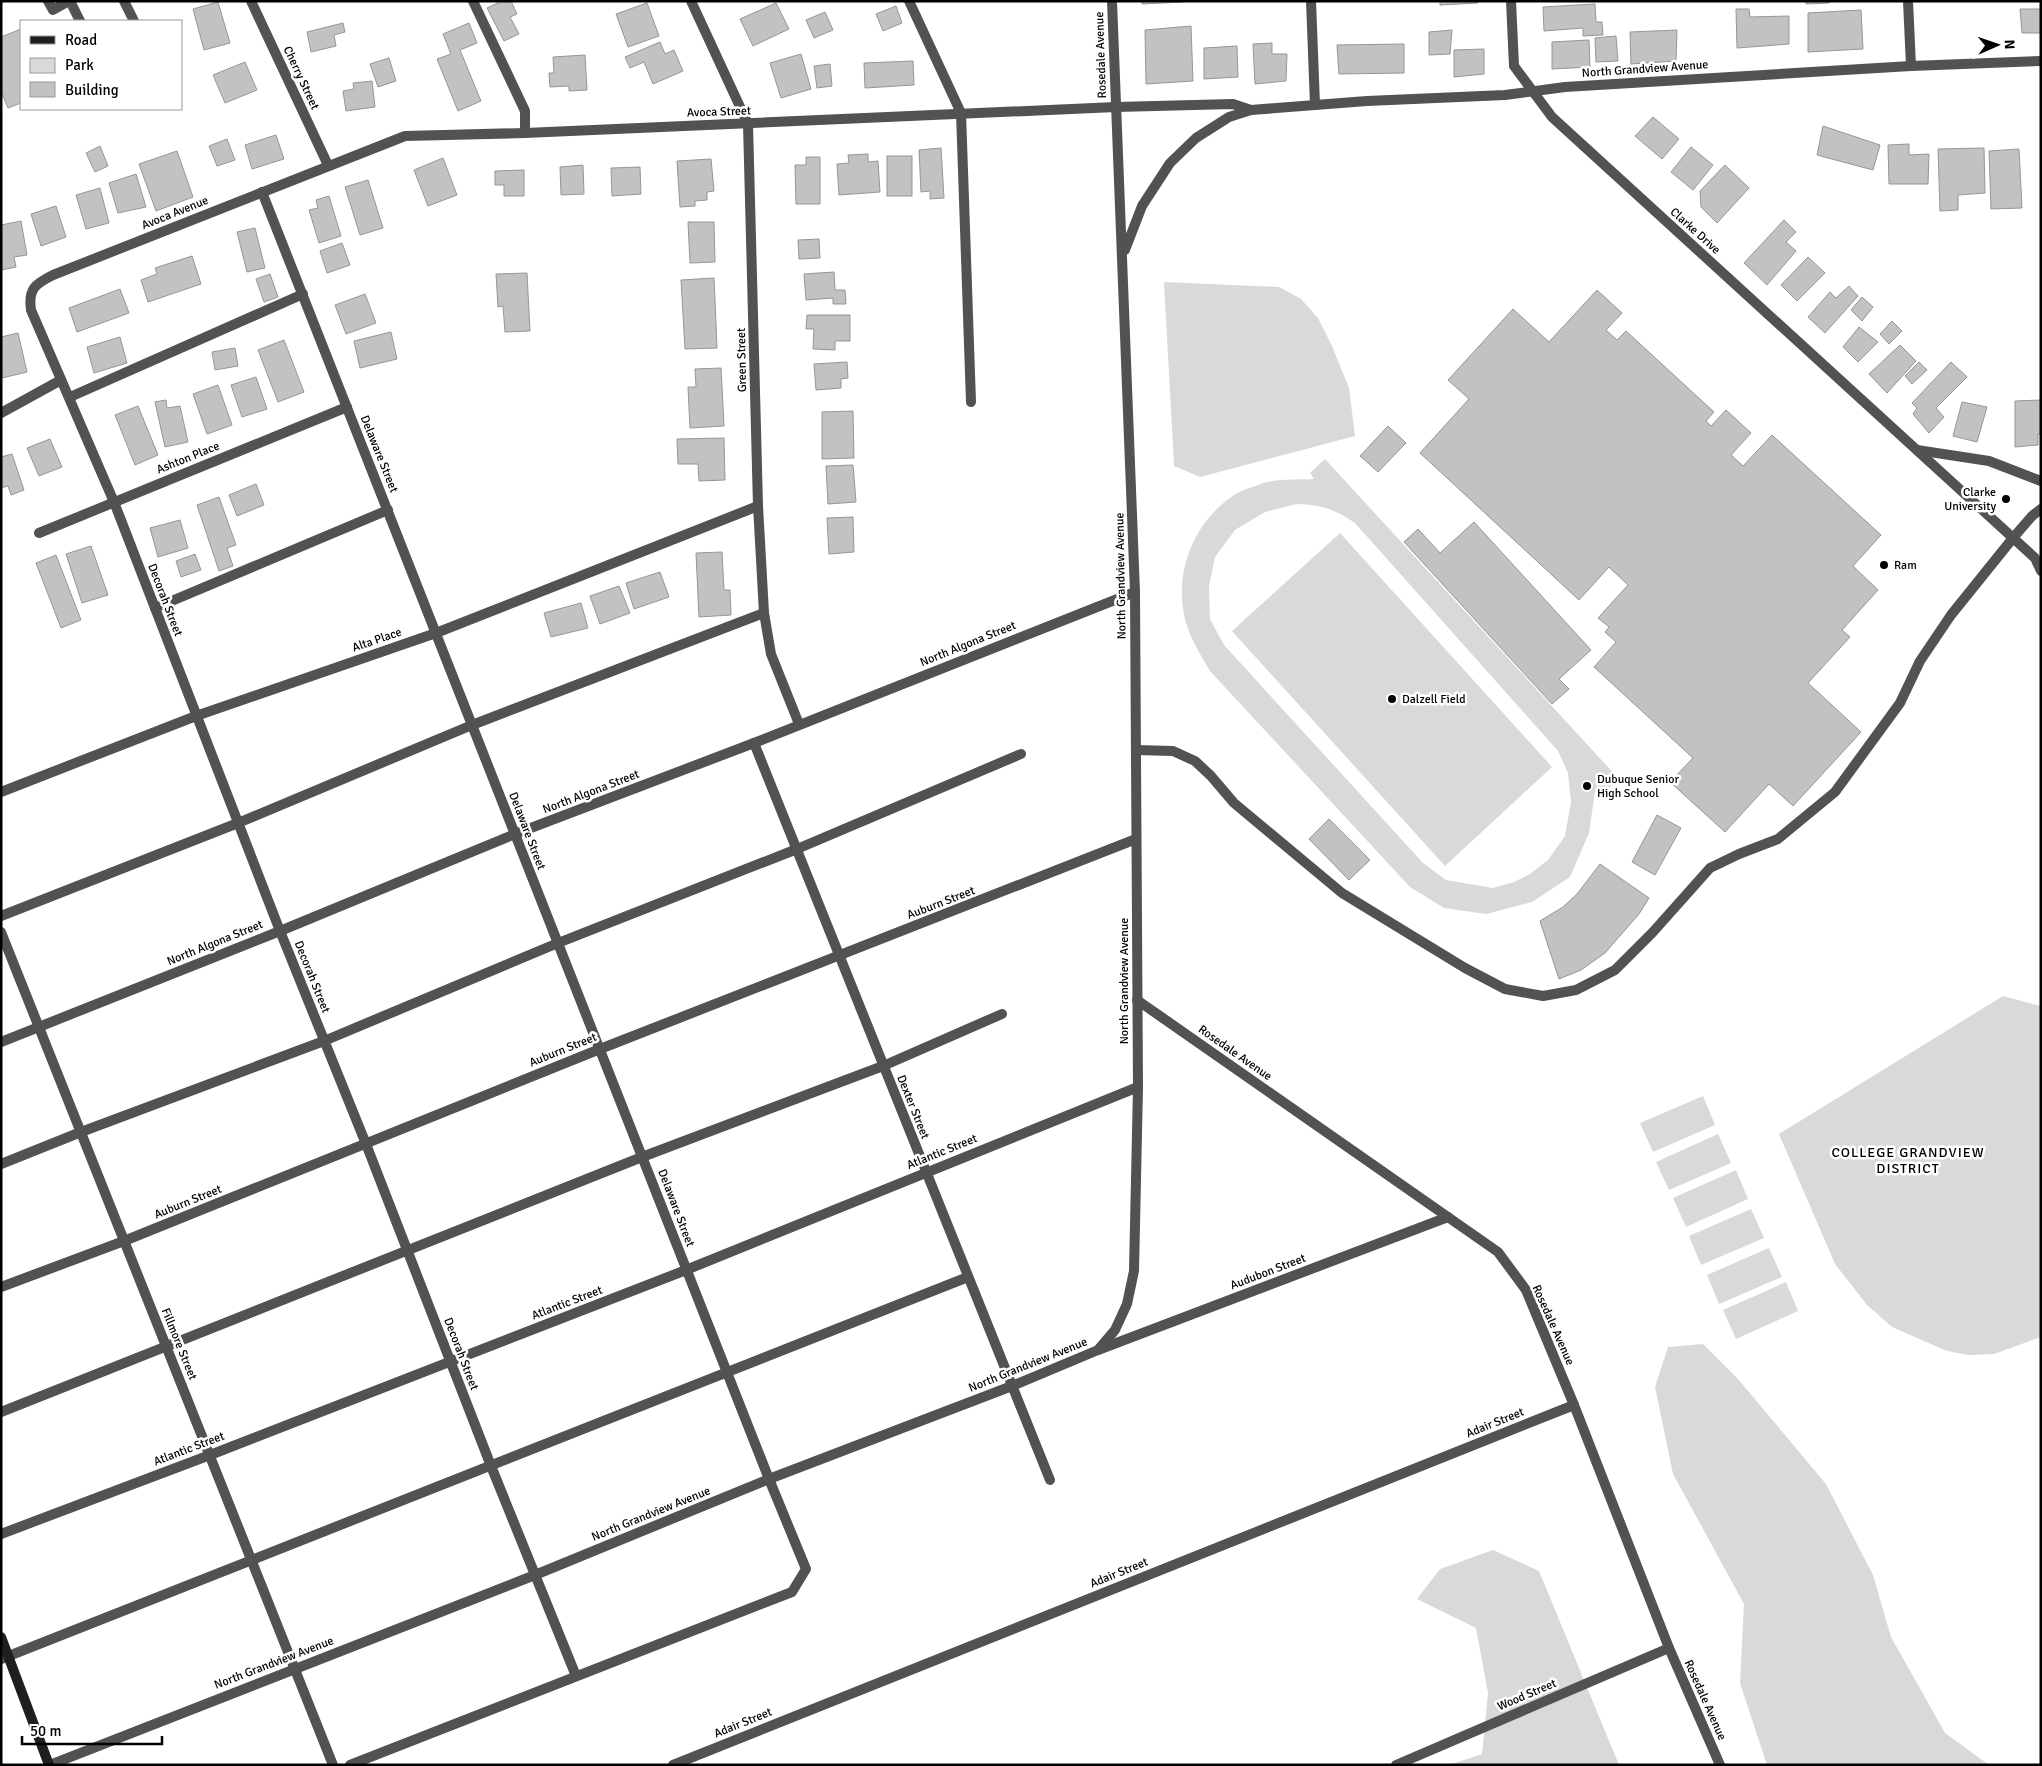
<svg xmlns="http://www.w3.org/2000/svg" width="2042" height="1766" font-family="Signika,sans-serif">
  <style>
    .green { fill: #d9d9d9; fill-rule: evenodd }
    .building { fill: #c2c2c2; stroke: #969696 }
    .lines { fill: none; stroke-linecap: round; stroke-linejoin: round }
    .service { stroke: #525252; stroke-width: 10 }
    .minor { stroke: #525252; stroke-width: 10 }
    .tertiary { stroke: #525252; stroke-width: 10 }
    .secondary { stroke: #1f1f1f; stroke-width: 10 }
    .poi-dot { fill: #000; stroke: #fff; stroke-width: 2 }
    .labels { text-anchor: middle; dominant-baseline: central; stroke-width: 5; stroke-linejoin: round; paint-order: stroke }
    .street-label { font-size: 12px; fill: #000; stroke: #fff }
    .poi-label { font-size: 12px; fill: #000; stroke: #fff; text-anchor: start }
    .neighbourhood-label { font-size: 14px; letter-spacing: 1px; fill: #000; stroke: #fff }
  </style>
  <rect width="100%" height="100%" fill="#fff"/>
  <g class="green">
    <path d="M 1164,282 L 1279,287 L 1301,299 L 1318,318 L 1332,346 L 1349,388 L 1355,436 L 1200,477 L 1174,466 Z"/>
    <path d="M 1325,459 L 1618,778 L 1601,797 L 1595,791 L 1589,833 L 1570,877 L 1532,902 L 1486,914 L 1444,908 L 1410,887 L 1210,671 C 1203,659 1195,646 1190,634 C 1170,586 1188,528 1230,498 C 1237,492 1249,488 1258,485 C 1274,478 1296,480 1314,479 L 1310,473 ZM 1296,504 C 1323,505 1332,508 1355,523 L 1558,751 L 1568,773 L 1571,802 L 1565,836 L 1548,860 L 1530,874 L 1514,882 L 1493,888 L 1446,880 L 1423,863 L 1224,645 L 1210,619 L 1209,586 L 1215,557 L 1235,530 L 1265,512 Z"/>
    <path d="M 1340,533 L 1552,767 L 1445,866 L 1232,631 Z"/>
    <path d="M 2003,996 L 2041,1006 L 2041,1337 L 1994,1354 L 1969,1355 L 1947,1351 L 1892,1327 L 1867,1305 L 1835,1264 L 1779,1134 Z"/>
    <path d="M 1703,1096 L 1715,1125 L 1653,1152 L 1640,1123 Z"/>
    <path d="M 1718,1134 L 1731,1163 L 1669,1190 L 1656,1162 Z"/>
    <path d="M 1736,1170 L 1748,1199 L 1686,1227 L 1673,1198 Z"/>
    <path d="M 1751,1209 L 1764,1238 L 1701,1265 L 1689,1236 Z"/>
    <path d="M 1769,1248 L 1782,1277 L 1719,1304 L 1707,1275 Z"/>
    <path d="M 1786,1282 L 1798,1311 L 1736,1339 L 1723,1310 Z"/>
    <path d="M 1703,1344 L 1738,1379 L 1826,1484 L 1873,1575 L 1891,1637 L 1945,1733 L 1989,1765 L 1767,1765 L 1740,1683 L 1744,1604 L 1673,1474 L 1655,1387 L 1668,1347 Z"/>
    <path d="M 1493,1550 L 1539,1571 L 1619,1765 L 1449,1765 L 1482,1754 L 1488,1693 L 1476,1628 L 1417,1599 L 1440,1569 Z"/>
  </g>
  <g class="building">
    <path d="M 502,1 L 511,1 L 517,14 L 510,17 L 519,34 L 504,41 L 487,8 Z"/>
    <path d="M 1142,1 L 1183,1 L 1183,2 L 1142,4 Z"/>
    <path d="M 1440,1 L 1478,1 L 1478,3 L 1440,5 Z"/>
    <path d="M 1806,1 L 1829,1 L 1829,3 L 1806,4 Z"/>
    <path d="M 218,2 L 230,43 L 204,50 L 193,9 Z"/>
    <path d="M 647,3 L 659,36 L 628,47 L 616,14 Z"/>
    <path d="M 776,3 L 789,29 L 753,46 L 740,19 Z"/>
    <path d="M 1595,4 L 1596,22 L 1602,22 L 1603,35 L 1583,36 L 1583,28 L 1544,31 L 1543,7 Z"/>
    <path d="M 896,6 L 902,23 L 883,31 L 876,14 Z"/>
    <path d="M 1736,9 L 1749,9 L 1750,17 L 1789,16 L 1789,44 L 1737,48 Z"/>
    <path d="M 2020,9 L 2041,9 L 2041,33 L 2022,33 Z"/>
    <path d="M 1861,10 L 1863,49 L 1808,52 L 1808,13 Z"/>
    <path d="M 825,12 L 833,30 L 814,38 L 806,20 Z"/>
    <path d="M 343,23 L 345,32 L 334,35 L 336,46 L 311,52 L 307,32 Z"/>
    <path d="M 469,23 L 477,43 L 460,50 L 481,101 L 458,111 L 437,59 L 451,54 L 443,34 Z"/>
    <path d="M 1191,26 L 1193,81 L 1146,84 L 1145,30 Z"/>
    <path d="M 21,29 L 21,103 L 8,108 L 1,91 L 1,37 Z"/>
    <path d="M 1452,30 L 1450,54 L 1429,55 L 1429,32 Z"/>
    <path d="M 1677,30 L 1676,61 L 1631,64 L 1630,32 Z"/>
    <path d="M 1616,36 L 1618,61 L 1596,62 L 1595,38 Z"/>
    <path d="M 1589,40 L 1590,67 L 1552,69 L 1552,42 Z"/>
    <path d="M 660,42 L 665,54 L 674,50 L 683,71 L 653,84 L 644,62 L 630,68 L 625,57 Z"/>
    <path d="M 1272,43 L 1272,54 L 1287,54 L 1286,81 L 1255,84 L 1253,44 Z"/>
    <path d="M 1404,44 L 1404,73 L 1339,74 L 1337,45 Z"/>
    <path d="M 1237,46 L 1238,77 L 1204,79 L 1204,48 Z"/>
    <path d="M 1484,49 L 1484,74 L 1454,77 L 1454,50 Z"/>
    <path d="M 801,54 L 811,89 L 781,98 L 770,63 Z"/>
    <path d="M 585,55 L 587,90 L 569,91 L 569,86 L 550,87 L 549,73 L 554,73 L 553,57 Z"/>
    <path d="M 389,58 L 396,81 L 378,87 L 370,64 Z"/>
    <path d="M 913,61 L 914,85 L 865,88 L 864,63 Z"/>
    <path d="M 245,62 L 257,90 L 225,103 L 213,75 Z"/>
    <path d="M 830,64 L 832,86 L 817,88 L 814,66 Z"/>
    <path d="M 372,81 L 375,107 L 346,111 L 343,91 L 354,89 L 353,83 Z"/>
    <path d="M 1653,117 L 1679,139 L 1662,159 L 1635,136 Z"/>
    <path d="M 1823,126 L 1880,145 L 1873,170 L 1817,155 Z"/>
    <path d="M 276,135 L 284,159 L 252,169 L 245,145 Z"/>
    <path d="M 227,139 L 235,160 L 217,166 L 209,146 Z"/>
    <path d="M 1909,144 L 1909,155 L 1929,154 L 1928,184 L 1889,184 L 1888,145 Z"/>
    <path d="M 100,146 L 108,166 L 95,172 L 86,153 Z"/>
    <path d="M 1691,147 L 1713,165 L 1693,190 L 1671,172 Z"/>
    <path d="M 941,148 L 944,198 L 930,199 L 930,191 L 921,192 L 919,150 Z"/>
    <path d="M 1984,148 L 1985,193 L 1958,195 L 1958,210 L 1940,211 L 1938,149 Z"/>
    <path d="M 2019,149 L 2022,208 L 1991,209 L 1989,151 Z"/>
    <path d="M 177,151 L 193,197 L 156,211 L 139,164 Z"/>
    <path d="M 868,154 L 868,162 L 878,161 L 880,192 L 839,195 L 837,164 L 849,163 L 848,155 Z"/>
    <rect x="887" y="156" width="25" height="40"/>
    <path d="M 806,157 L 820,157 L 820,204 L 796,204 L 795,165 L 806,165 Z"/>
    <path d="M 443,158 L 457,195 L 428,206 L 414,170 Z"/>
    <path d="M 711,159 L 714,191 L 707,192 L 707,200 L 695,201 L 695,206 L 680,207 L 677,161 Z"/>
    <path d="M 583,165 L 584,194 L 561,195 L 560,167 Z"/>
    <path d="M 1725,165 L 1749,188 L 1717,223 L 1701,207 L 1700,191 Z"/>
    <path d="M 640,167 L 641,194 L 612,196 L 611,168 Z"/>
    <path d="M 524,170 L 524,196 L 504,196 L 504,185 L 495,185 L 495,171 Z"/>
    <path d="M 136,174 L 146,207 L 118,213 L 109,183 Z"/>
    <path d="M 368,180 L 383,228 L 360,235 L 345,187 Z"/>
    <path d="M 100,188 L 109,223 L 86,229 L 76,195 Z"/>
    <path d="M 329,196 L 341,236 L 319,243 L 309,210 L 318,208 L 316,200 Z"/>
    <path d="M 56,206 L 66,237 L 41,246 L 31,214 Z"/>
    <path d="M 1784,220 L 1796,232 L 1786,242 L 1796,251 L 1767,285 L 1744,263 Z"/>
    <path d="M 21,221 L 27,255 L 14,257 L 16,267 L 1,270 L 1,225 Z"/>
    <path d="M 688,222 L 714,222 L 715,262 L 690,263 Z"/>
    <path d="M 255,228 L 265,268 L 247,272 L 237,232 Z"/>
    <path d="M 819,239 L 820,258 L 799,259 L 798,240 Z"/>
    <path d="M 342,243 L 350,265 L 327,273 L 320,251 Z"/>
    <path d="M 192,256 L 201,284 L 148,302 L 141,280 L 157,274 L 155,268 Z"/>
    <path d="M 1808,257 L 1825,273 L 1797,301 L 1781,285 Z"/>
    <path d="M 834,272 L 835,290 L 845,290 L 846,304 L 833,304 L 833,298 L 806,300 L 804,274 Z"/>
    <path d="M 527,273 L 530,331 L 505,332 L 503,306 L 498,307 L 496,274 Z"/>
    <path d="M 270,274 L 278,297 L 264,302 L 256,279 Z"/>
    <path d="M 714,278 L 717,348 L 685,349 L 681,280 Z"/>
    <path d="M 1849,286 L 1858,296 L 1825,333 L 1808,317 L 1830,292 L 1836,298 Z"/>
    <path d="M 120,289 L 129,313 L 77,332 L 69,308 Z"/>
    <path d="M 1597,290 L 1622,313 L 1606,330 L 1617,340 L 1626,331 L 1714,412 L 1706,421 L 1711,426 L 1726,410 L 1751,433 L 1731,455 L 1743,466 L 1772,435 L 1881,535 L 1853,566 L 1878,590 L 1842,630 L 1850,637 L 1808,683 L 1861,732 L 1793,806 L 1769,784 L 1725,832 L 1670,782 L 1693,758 L 1594,667 L 1616,642 L 1605,632 L 1609,627 L 1598,618 L 1628,585 L 1609,567 L 1579,600 L 1420,453 L 1469,399 L 1448,380 L 1513,309 L 1549,342 Z"/>
    <path d="M 365,294 L 376,323 L 346,334 L 335,305 Z"/>
    <path d="M 1862,297 L 1873,307 L 1862,321 L 1851,310 Z"/>
    <path d="M 807,315 L 850,315 L 850,341 L 835,341 L 835,350 L 813,349 L 814,329 L 806,329 Z"/>
    <path d="M 1892,321 L 1902,331 L 1889,344 L 1880,334 Z"/>
    <path d="M 1859,327 L 1878,342 L 1858,362 L 1843,347 Z"/>
    <path d="M 391,332 L 397,359 L 360,368 L 354,341 Z"/>
    <path d="M 18,333 L 27,372 L 2,378 L 1,337 Z"/>
    <path d="M 120,337 L 127,363 L 94,373 L 87,347 Z"/>
    <path d="M 284,340 L 304,392 L 278,402 L 258,350 Z"/>
    <path d="M 1900,345 L 1916,361 L 1887,393 L 1869,374 Z"/>
    <path d="M 235,348 L 238,366 L 215,370 L 212,352 Z"/>
    <path d="M 847,362 L 848,378 L 841,379 L 841,388 L 816,390 L 814,364 Z"/>
    <path d="M 1919,362 L 1927,370 L 1912,384 L 1905,376 Z"/>
    <path d="M 1951,362 L 1967,377 L 1936,408 L 1944,417 L 1929,433 L 1913,414 L 1917,408 L 1912,403 Z"/>
    <path d="M 721,368 L 724,426 L 690,428 L 688,387 L 696,387 L 695,369 Z"/>
    <path d="M 256,377 L 267,409 L 242,417 L 231,385 Z"/>
    <path d="M 218,385 L 232,425 L 207,434 L 193,394 Z"/>
    <path d="M 166,400 L 167,408 L 180,406 L 188,442 L 165,447 L 155,402 Z"/>
    <path d="M 2041,400 L 2041,434 L 2038,434 L 2038,445 L 2015,447 L 2015,401 Z"/>
    <path d="M 1962,402 L 1987,407 L 1977,442 L 1953,436 Z"/>
    <path d="M 138,406 L 158,455 L 135,465 L 115,415 Z"/>
    <path d="M 853,411 L 854,458 L 822,459 L 822,412 Z"/>
    <path d="M 1388,426 L 1406,443 L 1378,472 L 1360,456 Z"/>
    <path d="M 724,438 L 725,480 L 699,481 L 698,464 L 678,464 L 677,439 Z"/>
    <path d="M 50,439 L 62,467 L 39,476 L 27,448 Z"/>
    <path d="M 12,454 L 24,490 L 11,495 L 8,486 L 1,488 L 1,457 Z"/>
    <path d="M 853,465 L 856,502 L 828,504 L 826,466 Z"/>
    <path d="M 256,484 L 264,505 L 237,516 L 229,495 Z"/>
    <path d="M 219,497 L 236,545 L 227,548 L 233,566 L 219,571 L 197,505 Z"/>
    <path d="M 853,517 L 854,552 L 829,554 L 827,518 Z"/>
    <path d="M 180,520 L 188,548 L 158,557 L 150,528 Z"/>
    <path d="M 1474,522 L 1591,650 L 1559,679 L 1569,689 L 1552,704 L 1404,542 L 1418,529 L 1440,553 Z"/>
    <path d="M 91,546 L 108,595 L 82,603 L 66,554 Z"/>
    <path d="M 722,552 L 724,590 L 730,590 L 731,615 L 699,617 L 696,553 Z"/>
    <path d="M 195,554 L 201,570 L 181,577 L 176,561 Z"/>
    <path d="M 56,555 L 81,620 L 61,628 L 36,563 Z"/>
    <path d="M 660,572 L 669,597 L 634,609 L 626,583 Z"/>
    <path d="M 619,586 L 630,613 L 600,624 L 590,596 Z"/>
    <path d="M 581,603 L 588,628 L 551,637 L 544,613 Z"/>
    <path d="M 1657,815 L 1681,828 L 1655,875 L 1632,862 Z"/>
    <path d="M 1329,819 L 1370,860 L 1349,880 L 1309,839 Z"/>
    <path d="M 1600,864 L 1649,898 L 1639,914 L 1605,953 L 1581,970 L 1559,979 L 1540,921 L 1563,907 L 1577,894 Z"/>
  </g>
  <g class="lines">
    <g class="service">
      <path d="M 48,1 L 53,10 L 69,1"/>
      <path d="M 70,1 L 80,21"/>
      <path d="M 124,1 L 134,21"/>
      <path d="M 473,1 L 525,111 L 525,133"/>
      <path d="M 909,1 L 961,113 L 971,402"/>
      <path d="M 1311,1 L 1315,105"/>
      <path d="M 70,397 L 303,294"/>
      <path d="M 155,608 L 388,510"/>
      <path d="M 1136,750 L 1173,751 L 1195,761 L 1211,776 L 1234,803 L 1342,893 L 1465,968 L 1505,989 L 1543,996 L 1576,990 L 1615,970 L 1653,932 L 1710,868 L 1739,854 L 1778,839 L 1835,792 L 1900,703 L 1920,661 L 1951,615 L 2013,538"/>
      <path d="M 1,916 L 238,823 L 472,725 L 764,613"/>
      <path d="M 1,1164 L 81,1132 L 324,1041 L 558,943 L 797,849 L 1021,754"/>
      <path d="M 1,1412 L 642,1157 L 883,1066 L 1002,1014"/>
      <path d="M 1,1659 L 968,1277"/>
      <path d="M 350,1765 L 792,1592 L 806,1569 L 769,1479"/>
    </g>
    <g class="minor">
      <path d="M 251,1 L 328,165"/>
      <path d="M 691,1 L 748,124 L 758,506 L 764,613 L 771,654 L 799,724"/>
      <path d="M 1908,1 L 1911,66"/>
      <path d="M 262,192 L 769,1479"/>
      <path d="M 1,413 L 61,380"/>
      <path d="M 1917,450 L 1989,461 L 2041,481"/>
      <path d="M 39,533 L 347,407"/>
      <path d="M 2013,538 L 2032,516 L 2041,509"/>
      <path d="M 754,743 L 1050,1480"/>
      <path d="M 1,792 L 196,716 L 436,633 L 758,506"/>
      <path d="M 1,932 L 333,1765"/>
      <path d="M 1137,1000 L 1498,1252 L 1526,1290 L 1574,1405 L 1669,1648 L 1720,1765"/>
      <path d="M 1,1042 L 280,931 L 515,834 L 754,743 L 1135,592"/>
      <path d="M 1,1287 L 124,1241 L 600,1049 L 1136,839"/>
      <path d="M 1098,1350 L 1448,1217"/>
      <path d="M 1,1534 L 210,1455 L 686,1270 L 1138,1087"/>
      <path d="M 576,1676 L 491,1466 L 366,1144 L 280,931 L 114,502 L 31,310 C 28,289 35,284 53,275 L 405,136 L 525,133 L 1116,107"/>
      <path d="M 673,1765 L 1574,1405"/>
      <path d="M 1396,1765 L 1669,1648"/>
    </g>
    <g class="tertiary">
      <path d="M 1511,1 L 1514,66 L 1552,117 L 2035,558 L 2041,571"/>
      <path d="M 1116,107 L 1233,104 L 1251,110"/>
      <path d="M 1125,250 L 1142,206 L 1170,163 L 1196,138 L 1229,117 L 1251,110 L 1367,101 L 1505,95 L 1565,87 L 1911,66 L 2041,61"/>
      <path d="M 50,1765 L 535,1575 L 769,1479 L 1012,1386 L 1098,1350 L 1115,1330 L 1127,1304 L 1134,1271 L 1138,1087 L 1135,592 L 1112,1"/>
    </g>
    <path class="secondary" d="M 1,1637 L 49,1765"/>
  </g>
  <g class="poi-dot">
    <circle cx="2006" cy="499" r="5"/>
    <circle cx="1884" cy="565" r="5"/>
    <circle cx="1392" cy="699" r="5"/>
    <circle cx="1587" cy="786" r="5"/>
  </g>
  <g class="labels">
    <g class="street-label">
      <text transform="translate(1101 55) rotate(-92)">Rosedale Avenue</text>
      <text transform="translate(1645 69) rotate(-4)">North Grandview Avenue</text>
      <text transform="translate(301 78) rotate(65)">Cherry Street</text>
      <text transform="translate(719 112) rotate(-2)">Avoca Street</text>
      <text transform="translate(175 213) rotate(-22)">Avoca Avenue</text>
      <text transform="translate(1695 231) rotate(42)">Clarke Drive</text>
      <text transform="translate(742 360) rotate(-91)">Green Street</text>
      <text transform="translate(379 454) rotate(68)">Delaware Street</text>
      <text transform="translate(188 458) rotate(-22)">Ashton Place</text>
      <text transform="translate(1121 576) rotate(-91)">North Grandview Avenue</text>
      <text transform="translate(165 600) rotate(69)">Decorah Street</text>
      <text transform="translate(377 640) rotate(-19)">Alta Place</text>
      <text transform="translate(968 644) rotate(-22)">North Algona Street</text>
      <text transform="translate(591 792) rotate(-21)">North Algona Street</text>
      <text transform="translate(527 831) rotate(69)">Delaware Street</text>
      <text transform="translate(941 903) rotate(-21)">Auburn Street</text>
      <text transform="translate(215 943) rotate(-22)">North Algona Street</text>
      <text transform="translate(312 977) rotate(68)">Decorah Street</text>
      <text transform="translate(1124 981) rotate(-90)">North Grandview Avenue</text>
      <text transform="translate(563 1050) rotate(-22)">Auburn Street</text>
      <text transform="translate(1235 1053) rotate(35)">Rosedale Avenue</text>
      <text transform="translate(913 1107) rotate(68)">Dexter Street</text>
      <text transform="translate(942 1152) rotate(-22)">Atlantic Street</text>
      <text transform="translate(188 1202) rotate(-22)">Auburn Street</text>
      <text transform="translate(676 1208) rotate(69)">Delaware Street</text>
      <text transform="translate(1268 1272) rotate(-21)">Audubon Street</text>
      <text transform="translate(567 1303) rotate(-21)">Atlantic Street</text>
      <text transform="translate(1553 1325) rotate(66)">Rosedale Avenue</text>
      <text transform="translate(179 1344) rotate(68)">Fillmore Street</text>
      <text transform="translate(461 1354) rotate(69)">Decorah Street</text>
      <text transform="translate(1028 1365) rotate(-22)">North Grandview Avenue</text>
      <text transform="translate(1495 1423) rotate(-22)">Adair Street</text>
      <text transform="translate(189 1449) rotate(-21)">Atlantic Street</text>
      <text transform="translate(651 1514) rotate(-22)">North Grandview Avenue</text>
      <text transform="translate(1119 1573) rotate(-22)">Adair Street</text>
      <text transform="translate(274 1663) rotate(-21)">North Grandview Avenue</text>
      <text transform="translate(1527 1695) rotate(-23)">Wood Street</text>
      <text transform="translate(1705 1700) rotate(66)">Rosedale Avenue</text>
      <text transform="translate(743 1723) rotate(-22)">Adair Street</text>
    </g>
    <g class="poi-label">
      <text x="1996" y="492" text-anchor="end">Clarke<tspan x="1996" dy="14">University</tspan></text>
      <text x="1894" y="565">Ram</text>
      <text x="1402" y="699">Dalzell Field</text>
      <text x="1597" y="779">Dubuque Senior<tspan x="1597" dy="14">High School</tspan></text>
    </g>
    <g class="neighbourhood-label">
      <text x="1908" y="1152">COLLEGE GRANDVIEW<tspan x="1908" dy="16">DISTRICT</tspan></text>
    </g>
  </g>
  <rect width="2042" height="1766" fill="none" stroke="#000000" stroke-width="5"/>
  <rect x="20" y="20" width="162" height="90" fill="#ffffff" stroke="#999999"/>
  <rect x="30" y="36" width="25" height="8" fill="#1f1f1f" stroke="#999999"/>
  <text x="65" y="45" font-size="15" fill="#000000">Road</text>
  <rect x="30" y="58" width="25" height="15" fill="#d9d9d9" stroke="#999999"/>
  <text x="65" y="70" font-size="15" fill="#000000">Park</text>
  <rect x="30" y="82" width="25" height="15" fill="#c2c2c2" stroke="#999999"/>
  <text x="65" y="95" font-size="15" fill="#000000">Building</text>
  <g transform="translate(1997 45) rotate(88)" stroke="#ffffff" stroke-width="4" paint-order="stroke">
  <path d="M0-4L9 19L0 12L-9 19Z" fill="#000000"/>
  <text y="-8" font-size="14" font-weight="bold" text-anchor="middle" fill="#000000">N</text>
  </g>
  <path d="M22 1736v8h140v-8" fill="none" stroke="#000000" stroke-width="2.5"/>
  <text x="30" y="1736" font-size="15" fill="#000000" stroke="#ffffff" stroke-width="4" paint-order="stroke">50 m</text>
</svg>
